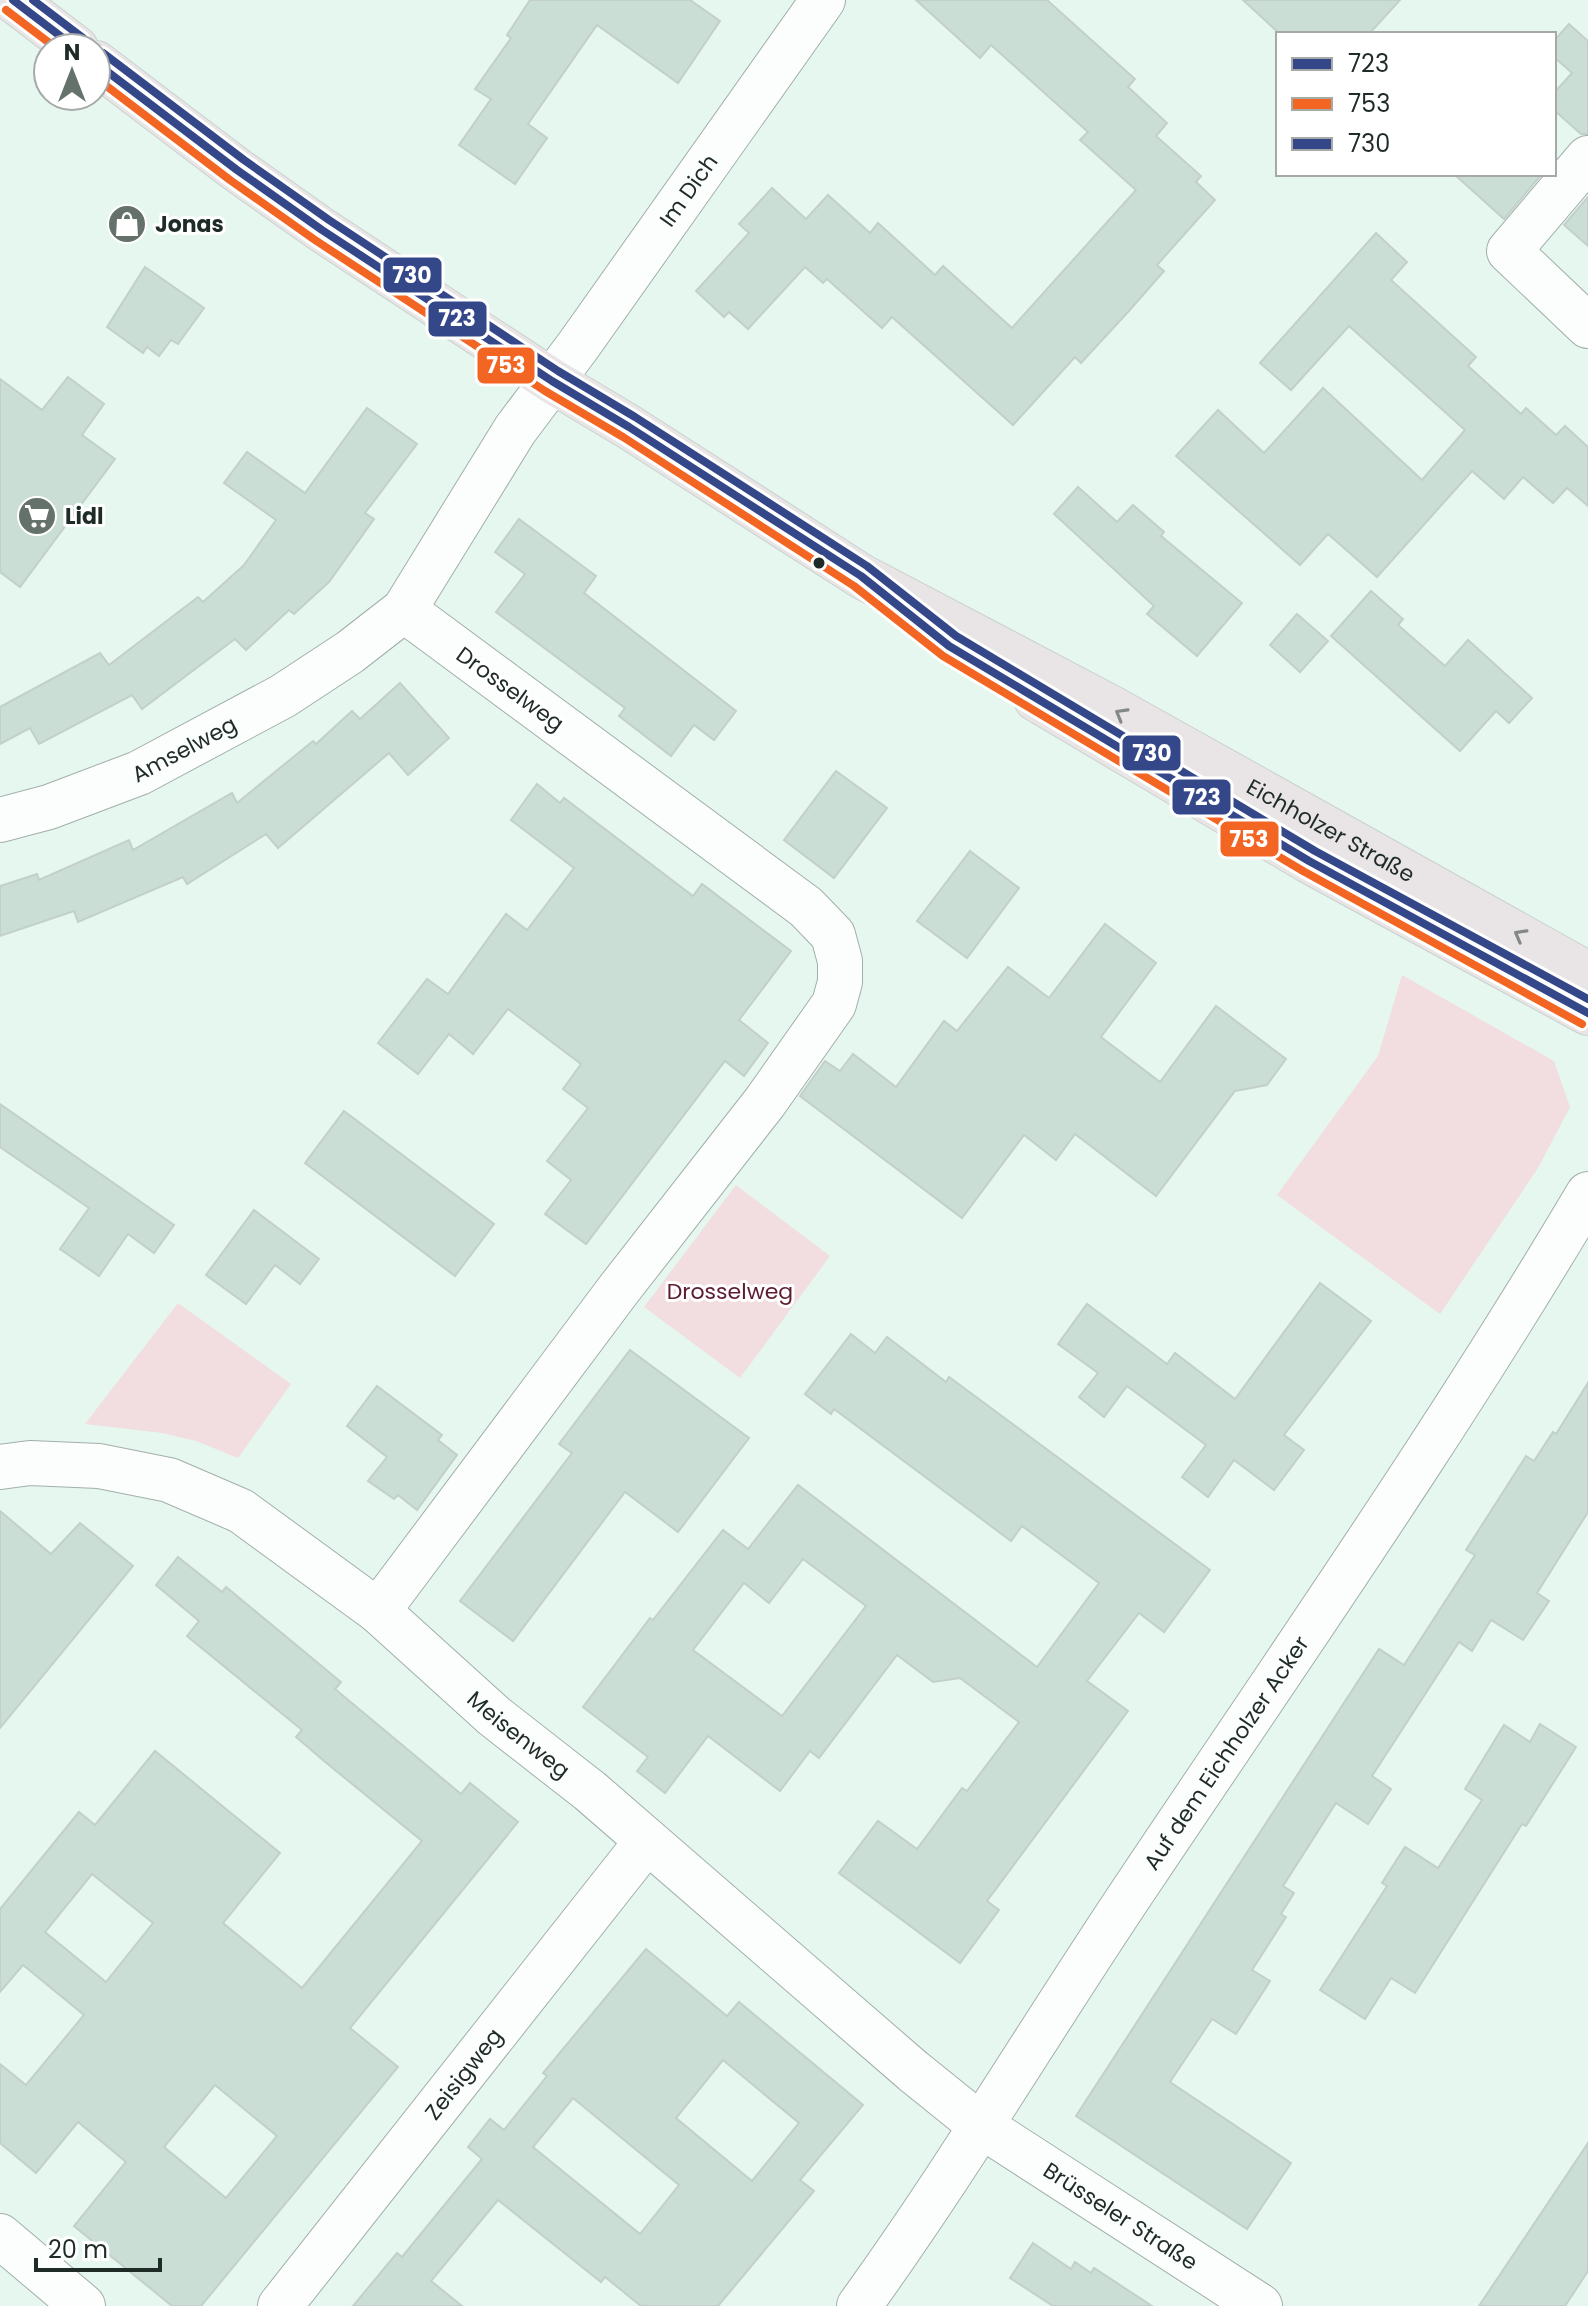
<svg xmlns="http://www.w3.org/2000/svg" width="1588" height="2306" font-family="Poppins,sans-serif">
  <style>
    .green { fill: #f2dde0 }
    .building { fill: #cbded5; stroke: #c3d0ca; stroke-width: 2; fill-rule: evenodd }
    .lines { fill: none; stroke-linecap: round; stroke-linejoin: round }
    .minor-casing { stroke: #a2afa9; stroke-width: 46 }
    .major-casing { stroke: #c9d1ce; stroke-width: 46 }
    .minor { stroke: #fbfefd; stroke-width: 44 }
    .major { stroke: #e9e5e6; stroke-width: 44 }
    .bus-1-casing { stroke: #fff; stroke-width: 14 }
    .bus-2-casing { stroke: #fff; stroke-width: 14 }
    .bus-3-casing { stroke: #fff; stroke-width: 14 }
    .bus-1 { stroke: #344889; stroke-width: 8 }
    .bus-2 { stroke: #f26522; stroke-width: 8 }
    .bus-3 { stroke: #344889; stroke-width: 8 }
    .oneway { stroke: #848886 }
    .bus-dot { fill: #1f2b26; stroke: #fff; stroke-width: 3 }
    .labels { text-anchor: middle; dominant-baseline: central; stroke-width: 6; stroke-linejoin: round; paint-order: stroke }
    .street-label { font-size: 22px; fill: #1f2b26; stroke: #fff }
    .poi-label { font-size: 22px; font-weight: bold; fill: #1f2b26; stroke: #fff; text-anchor: start }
    .park-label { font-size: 22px; fill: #5e1c31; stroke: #fff }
    .line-badge { stroke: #fff; stroke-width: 3 }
    .badge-label { font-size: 22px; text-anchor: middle; font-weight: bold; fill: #fff }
  </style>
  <rect width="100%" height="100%" fill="#e6f7ef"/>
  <g class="green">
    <path d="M 1402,975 L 1554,1061 L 1570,1107 L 1538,1168 L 1440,1314 L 1277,1195 L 1378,1056 Z"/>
    <path d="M 736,1185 L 830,1256 L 740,1378 L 644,1307 Z"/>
    <path d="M 178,1303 L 291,1384 L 238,1458 L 196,1441 L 162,1433 L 85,1424 Z"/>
  </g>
  <g class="building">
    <path d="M 530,0 L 690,0 L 720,21 L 678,83 L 597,25 L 528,124 L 547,138 L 515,184 L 459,145 L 491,99 L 475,89 L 511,38 L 507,35 Z"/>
    <path d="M 916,0 L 1047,0 L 1135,79 L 1128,87 L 1167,123 L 1156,136 L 1201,176 L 1196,182 L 1215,200 L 1157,265 L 1164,271 L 1128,312 L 1081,363 L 1075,357 L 1013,425 L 892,317 L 882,328 L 827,279 L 823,283 L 805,267 L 748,329 L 729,312 L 724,317 L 696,291 L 749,233 L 739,224 L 772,188 L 806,219 L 828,195 L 870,233 L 878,223 L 935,275 L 943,266 L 1012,328 L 1136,190 L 1080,140 L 1088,132 L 991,45 L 980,58 Z"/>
    <path d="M 1243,0 L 1400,0 L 1369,34 L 1280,34 Z"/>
    <path d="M 1569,24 L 1588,41 L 1588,134 L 1581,134 L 1554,110 L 1554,93 L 1572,73 L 1554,57 L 1554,41 Z"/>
    <path d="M 1454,174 L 1542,174 L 1504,219 Z"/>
    <path d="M 1588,197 L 1588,246 L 1564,225 Z"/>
    <path d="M 1376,233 L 1407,262 L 1391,280 L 1476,357 L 1468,366 L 1521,414 L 1526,408 L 1556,435 L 1565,426 L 1588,447 L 1588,506 L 1567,488 L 1553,503 L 1523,477 L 1504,499 L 1472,471 L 1377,577 L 1328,534 L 1300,565 L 1176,456 L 1218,410 L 1264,453 L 1323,388 L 1422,480 L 1465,430 L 1349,326 L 1291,390 L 1260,363 Z"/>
    <path d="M 145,267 L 204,308 L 178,344 L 171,340 L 159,356 L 147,347 L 143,353 L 107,327 Z"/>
    <path d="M 68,377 L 104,404 L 82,435 L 115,459 L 20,587 L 0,572 L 0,379 L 42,410 Z"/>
    <path d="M 367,408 L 417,444 L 365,513 L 374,519 L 329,582 L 294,614 L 289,610 L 246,650 L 235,639 L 142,709 L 132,695 L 39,744 L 30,728 L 0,744 L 0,707 L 100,653 L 109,665 L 198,597 L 203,602 L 244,565 L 276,520 L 224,483 L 247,452 L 305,493 Z"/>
    <path d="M 1078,487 L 1117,522 L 1133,505 L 1164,532 L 1161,536 L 1242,603 L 1197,656 L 1147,614 L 1154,606 L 1054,514 Z"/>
    <path d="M 519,519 L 596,576 L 584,593 L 736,711 L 714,740 L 694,725 L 671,756 L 619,716 L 625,708 L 496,612 L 525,574 L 495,552 Z"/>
    <path d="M 1371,591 L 1403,619 L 1398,625 L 1445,666 L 1468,640 L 1532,698 L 1509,723 L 1496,711 L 1460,751 L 1331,636 Z"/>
    <path d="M 1297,614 L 1328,641 L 1300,672 L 1270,645 Z"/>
    <path d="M 400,683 L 449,738 L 408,775 L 389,753 L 278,848 L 266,834 L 187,884 L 183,877 L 78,922 L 74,911 L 0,936 L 0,886 L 37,874 L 39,880 L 129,840 L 133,850 L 232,793 L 237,803 L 313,741 L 316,744 L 352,711 L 360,719 Z"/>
    <path d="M 836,771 L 887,808 L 834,878 L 784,840 Z"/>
    <path d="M 537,784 L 560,803 L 564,798 L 693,896 L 702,884 L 791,951 L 739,1020 L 768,1043 L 744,1076 L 725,1061 L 586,1244 L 545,1214 L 571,1180 L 547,1161 L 588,1108 L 563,1089 L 581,1064 L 508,1009 L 473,1054 L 449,1034 L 418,1074 L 378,1043 L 427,979 L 448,994 L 506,914 L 527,930 L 574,868 L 511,820 Z"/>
    <path d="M 970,851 L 1019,888 L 967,958 L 917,921 Z"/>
    <path d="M 1105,924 L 1156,963 L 1101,1037 L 1160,1082 L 1216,1006 L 1286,1059 L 1267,1085 L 1235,1091 L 1156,1196 L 1075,1134 L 1056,1160 L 1024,1135 L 962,1218 L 800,1096 L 825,1061 L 840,1071 L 853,1054 L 896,1087 L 944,1021 L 957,1031 L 1008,967 L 1049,998 Z"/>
    <path d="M 0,1104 L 174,1225 L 154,1253 L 128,1234 L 99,1276 L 60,1249 L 89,1208 L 0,1147 Z"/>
    <path d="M 344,1111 L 494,1224 L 455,1276 L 305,1163 Z"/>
    <path d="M 254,1210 L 319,1259 L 300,1284 L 275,1265 L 246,1304 L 206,1275 Z"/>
    <path d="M 1320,1283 L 1371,1321 L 1284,1435 L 1304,1450 L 1274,1490 L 1234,1460 L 1208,1497 L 1182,1477 L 1206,1445 L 1127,1386 L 1104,1417 L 1079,1397 L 1098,1373 L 1058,1344 L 1087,1304 L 1167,1364 L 1175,1353 L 1235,1399 Z"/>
    <path d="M 851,1334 L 875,1353 L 887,1337 L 946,1382 L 949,1377 L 1210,1570 L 1164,1632 L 1139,1613 L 1087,1681 L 1128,1711 L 987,1901 L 999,1910 L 960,1963 L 839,1873 L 878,1821 L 917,1849 L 962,1788 L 967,1791 L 1019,1722 L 960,1678 L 933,1682 L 897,1655 L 819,1758 L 810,1751 L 780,1791 L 708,1736 L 665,1793 L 637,1771 L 648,1757 L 583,1707 L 650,1618 L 653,1620 L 723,1530 L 748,1549 L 798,1485 L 1037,1667 L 1099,1583 L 1022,1526 L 1011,1541 L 834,1409 L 831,1414 L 805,1394 ZM 803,1559 L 866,1606 L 782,1716 L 693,1650 L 744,1583 L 769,1603 Z"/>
    <path d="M 630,1350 L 749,1438 L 678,1532 L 625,1492 L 513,1641 L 460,1601 L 572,1453 L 559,1444 Z"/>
    <path d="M 1588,1383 L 1588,1512 L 1537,1593 L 1549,1601 L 1523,1640 L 1491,1620 L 1472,1651 L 1459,1642 L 1372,1776 L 1391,1789 L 1368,1824 L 1336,1803 L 1283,1886 L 1294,1893 L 1281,1914 L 1286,1917 L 1252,1970 L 1270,1981 L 1236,2034 L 1212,2019 L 1170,2082 L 1291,2163 L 1247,2229 L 1076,2116 L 1379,1649 L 1404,1665 L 1475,1555 L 1466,1550 L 1526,1456 L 1534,1461 L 1553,1432 L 1556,1434 Z"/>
    <path d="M 377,1386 L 442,1435 L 438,1440 L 457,1455 L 417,1510 L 398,1495 L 394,1499 L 368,1481 L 387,1457 L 347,1426 Z"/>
    <path d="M 0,1511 L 51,1554 L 80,1523 L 133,1566 L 0,1728 Z"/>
    <path d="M 178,1557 L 222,1592 L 226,1587 L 341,1682 L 335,1689 L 461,1794 L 470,1783 L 518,1822 L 350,2028 L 398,2067 L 201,2306 L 172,2306 L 74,2226 L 126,2162 L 78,2122 L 36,2173 L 0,2143 L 0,2064 L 26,2085 L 84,2015 L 23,1965 L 0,1992 L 0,1909 L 79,1812 L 95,1825 L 155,1751 L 280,1853 L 223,1923 L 302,1988 L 422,1841 L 324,1761 L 296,1737 L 302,1730 L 187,1636 L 199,1621 L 156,1585 ZM 92,1874 L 153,1923 L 106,1982 L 45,1932 ZM 215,2085 L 277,2136 L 226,2198 L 164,2147 Z"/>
    <path d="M 1540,1724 L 1576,1747 L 1526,1826 L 1522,1824 L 1415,1993 L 1391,1978 L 1365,2019 L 1320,1990 L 1387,1886 L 1382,1883 L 1405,1847 L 1438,1868 L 1482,1800 L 1465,1789 L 1504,1725 L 1530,1742 Z"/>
    <path d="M 646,1949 L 727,2016 L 739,2002 L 863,2105 L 800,2180 L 814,2191 L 718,2306 L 641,2306 L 605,2277 L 601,2282 L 498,2200 L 431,2281 L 462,2306 L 353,2306 L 397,2253 L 402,2257 L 482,2159 L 468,2147 L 490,2119 L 504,2130 L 547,2076 L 543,2073 ZM 723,2060 L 799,2123 L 752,2181 L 676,2118 ZM 573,2098 L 679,2185 L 640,2234 L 533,2147 Z"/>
    <path d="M 1588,2143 L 1588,2271 L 1565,2306 L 1479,2306 Z"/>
    <path d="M 1033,2243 L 1071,2269 L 1075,2262 L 1091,2273 L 1094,2268 L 1152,2306 L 1053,2306 L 1010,2278 Z"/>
  </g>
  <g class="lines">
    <defs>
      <g id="minor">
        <path d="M 1588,158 L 1509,251 L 1588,326"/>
        <path id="s1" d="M 0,820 L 49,807 L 139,773 L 283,696 L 350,652 L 404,610 L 515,430 L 578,346 L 823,0"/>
        <path id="s2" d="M 0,1467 L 30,1463 L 99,1466 L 169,1480 L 241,1511 L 378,1611 L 494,1716 L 590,1791 L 913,2071 L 980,2125 L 1260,2306"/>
        <path d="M 378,1611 L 619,1289 L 765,1102 L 834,1004 L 840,982 L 840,961 L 833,935 L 806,907 L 404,610"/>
        <path d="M 0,2236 L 83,2306"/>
        <path id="s3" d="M 280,2306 L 647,1841"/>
        <path id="s4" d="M 859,2306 C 958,2169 1044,2023 1139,1882 C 1291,1655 1448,1430 1588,1194"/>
      </g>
      <g id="major">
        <path d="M 13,0 L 76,48"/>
        <path id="s5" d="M 96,63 L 237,170 L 322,230 L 552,381 L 629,427 L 861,576 L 1110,707 L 1588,974"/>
        <path d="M 1036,699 L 1309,861 L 1588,1013"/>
      </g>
    </defs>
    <use href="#minor" class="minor-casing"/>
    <use href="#major" class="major-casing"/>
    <use href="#minor" class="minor"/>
    <use href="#major" class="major"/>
    <defs>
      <g id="bus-1">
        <path d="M 13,0 L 76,48"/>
        <path d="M 96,63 L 237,170 L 322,230 L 552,381 L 629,427 L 861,576 L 949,646 L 1309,861 L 1588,1013"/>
      </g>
      <g id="bus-2">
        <path d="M 6,10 L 56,48"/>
        <path d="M 96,78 L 230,180 L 315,240 L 545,391 L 623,437 L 854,586 L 943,656 L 1303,871 L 1582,1024"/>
      </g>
      <g id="bus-3">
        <path d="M 33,0 L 83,38"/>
        <path d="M 103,53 L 244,160 L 329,220 L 558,371 L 635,417 L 867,566 L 956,636 L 1315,851 L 1588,999"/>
      </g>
    </defs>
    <use href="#bus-1" class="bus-1-casing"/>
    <use href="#bus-2" class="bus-2-casing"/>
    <use href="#bus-3" class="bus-3-casing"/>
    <use href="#bus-1" class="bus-1"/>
    <use href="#bus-2" class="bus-2"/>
    <use href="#bus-3" class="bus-3"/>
  </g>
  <defs><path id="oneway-chevron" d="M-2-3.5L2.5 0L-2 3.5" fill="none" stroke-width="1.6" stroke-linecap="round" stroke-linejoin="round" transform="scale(2)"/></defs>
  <g class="oneway">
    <use href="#oneway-chevron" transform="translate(1121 714) rotate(-150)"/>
    <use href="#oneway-chevron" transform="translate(1520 935) rotate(-151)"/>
  </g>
  <defs>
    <symbol id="shop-disc" viewBox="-11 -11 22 22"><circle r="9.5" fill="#65726c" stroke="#fff"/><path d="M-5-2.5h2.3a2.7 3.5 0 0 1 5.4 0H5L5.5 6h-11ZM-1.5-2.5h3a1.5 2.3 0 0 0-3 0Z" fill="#fff"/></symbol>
    <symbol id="supermarket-disc" viewBox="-11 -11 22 22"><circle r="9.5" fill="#65726c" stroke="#fff"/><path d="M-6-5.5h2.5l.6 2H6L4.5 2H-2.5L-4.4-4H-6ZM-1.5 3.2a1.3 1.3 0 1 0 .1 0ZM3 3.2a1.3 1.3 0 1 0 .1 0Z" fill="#fff"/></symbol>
  </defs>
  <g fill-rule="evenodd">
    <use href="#shop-disc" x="105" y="202" width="44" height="44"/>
    <use href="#supermarket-disc" x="15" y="494" width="44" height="44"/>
  </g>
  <circle class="bus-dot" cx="819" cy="563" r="7"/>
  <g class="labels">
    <g class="street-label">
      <text stroke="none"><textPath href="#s1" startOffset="966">Im Dich</textPath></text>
      <text transform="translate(510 689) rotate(36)">Drosselweg</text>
      <text stroke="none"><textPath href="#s1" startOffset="198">Amselweg</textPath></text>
      <text stroke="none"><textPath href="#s5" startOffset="1456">Eichholzer Straße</textPath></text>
      <text stroke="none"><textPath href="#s2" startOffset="606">Meisenweg</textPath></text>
      <text stroke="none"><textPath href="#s4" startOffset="664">Auf dem Eichholzer Acker</textPath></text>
      <text stroke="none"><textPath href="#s3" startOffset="296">Zeisigweg</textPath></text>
      <text stroke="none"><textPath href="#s2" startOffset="1378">Brüsseler Straße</textPath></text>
    </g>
    <g class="poi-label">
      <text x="155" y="224">Jonas</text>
      <text x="65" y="516">Lidl</text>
    </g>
    <g class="park-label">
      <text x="730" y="1291">Drosselweg</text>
    </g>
  </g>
  <g class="line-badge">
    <rect x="382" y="256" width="61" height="38" rx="8" fill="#344889"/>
    <rect x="427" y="300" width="61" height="38" rx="8" fill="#344889"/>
    <rect x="476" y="346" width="60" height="39" rx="8" fill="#f26522"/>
    <rect x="1121" y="734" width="61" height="38" rx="8" fill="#344889"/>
    <rect x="1171" y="778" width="61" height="38" rx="8" fill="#344889"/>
    <rect x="1219" y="820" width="61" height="38" rx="8" fill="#f26522"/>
  </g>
  <g class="badge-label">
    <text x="412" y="283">730</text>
    <text x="457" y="326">723</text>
    <text x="506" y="373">753</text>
    <text x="1152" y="761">730</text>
    <text x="1202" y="805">723</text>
    <text x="1249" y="847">753</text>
  </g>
  <rect x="1276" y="32" width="280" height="144" fill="#ffffff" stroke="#a5aaa8" stroke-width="2"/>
  <rect x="1292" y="58" width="40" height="12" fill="#344889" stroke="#a5aaa8" stroke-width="2"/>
  <text x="1348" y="72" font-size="24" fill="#1f2b26">723</text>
  <rect x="1292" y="98" width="40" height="12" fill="#f26522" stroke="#a5aaa8" stroke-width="2"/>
  <text x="1348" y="112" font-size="24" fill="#1f2b26">753</text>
  <rect x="1292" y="138" width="40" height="12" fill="#344889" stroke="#a5aaa8" stroke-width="2"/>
  <text x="1348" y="152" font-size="24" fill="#1f2b26">730</text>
  <g transform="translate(72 72)"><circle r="38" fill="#ffffff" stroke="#a5aaa8" stroke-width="2"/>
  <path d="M0-6L14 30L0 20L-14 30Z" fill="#65726c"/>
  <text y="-12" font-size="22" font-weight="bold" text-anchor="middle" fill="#1f2b26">N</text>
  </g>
  <path d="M36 2258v12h124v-12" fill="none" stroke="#1f2b26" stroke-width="4"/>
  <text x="48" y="2258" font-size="24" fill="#1f2b26" stroke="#ffffff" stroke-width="6" paint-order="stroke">20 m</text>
</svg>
